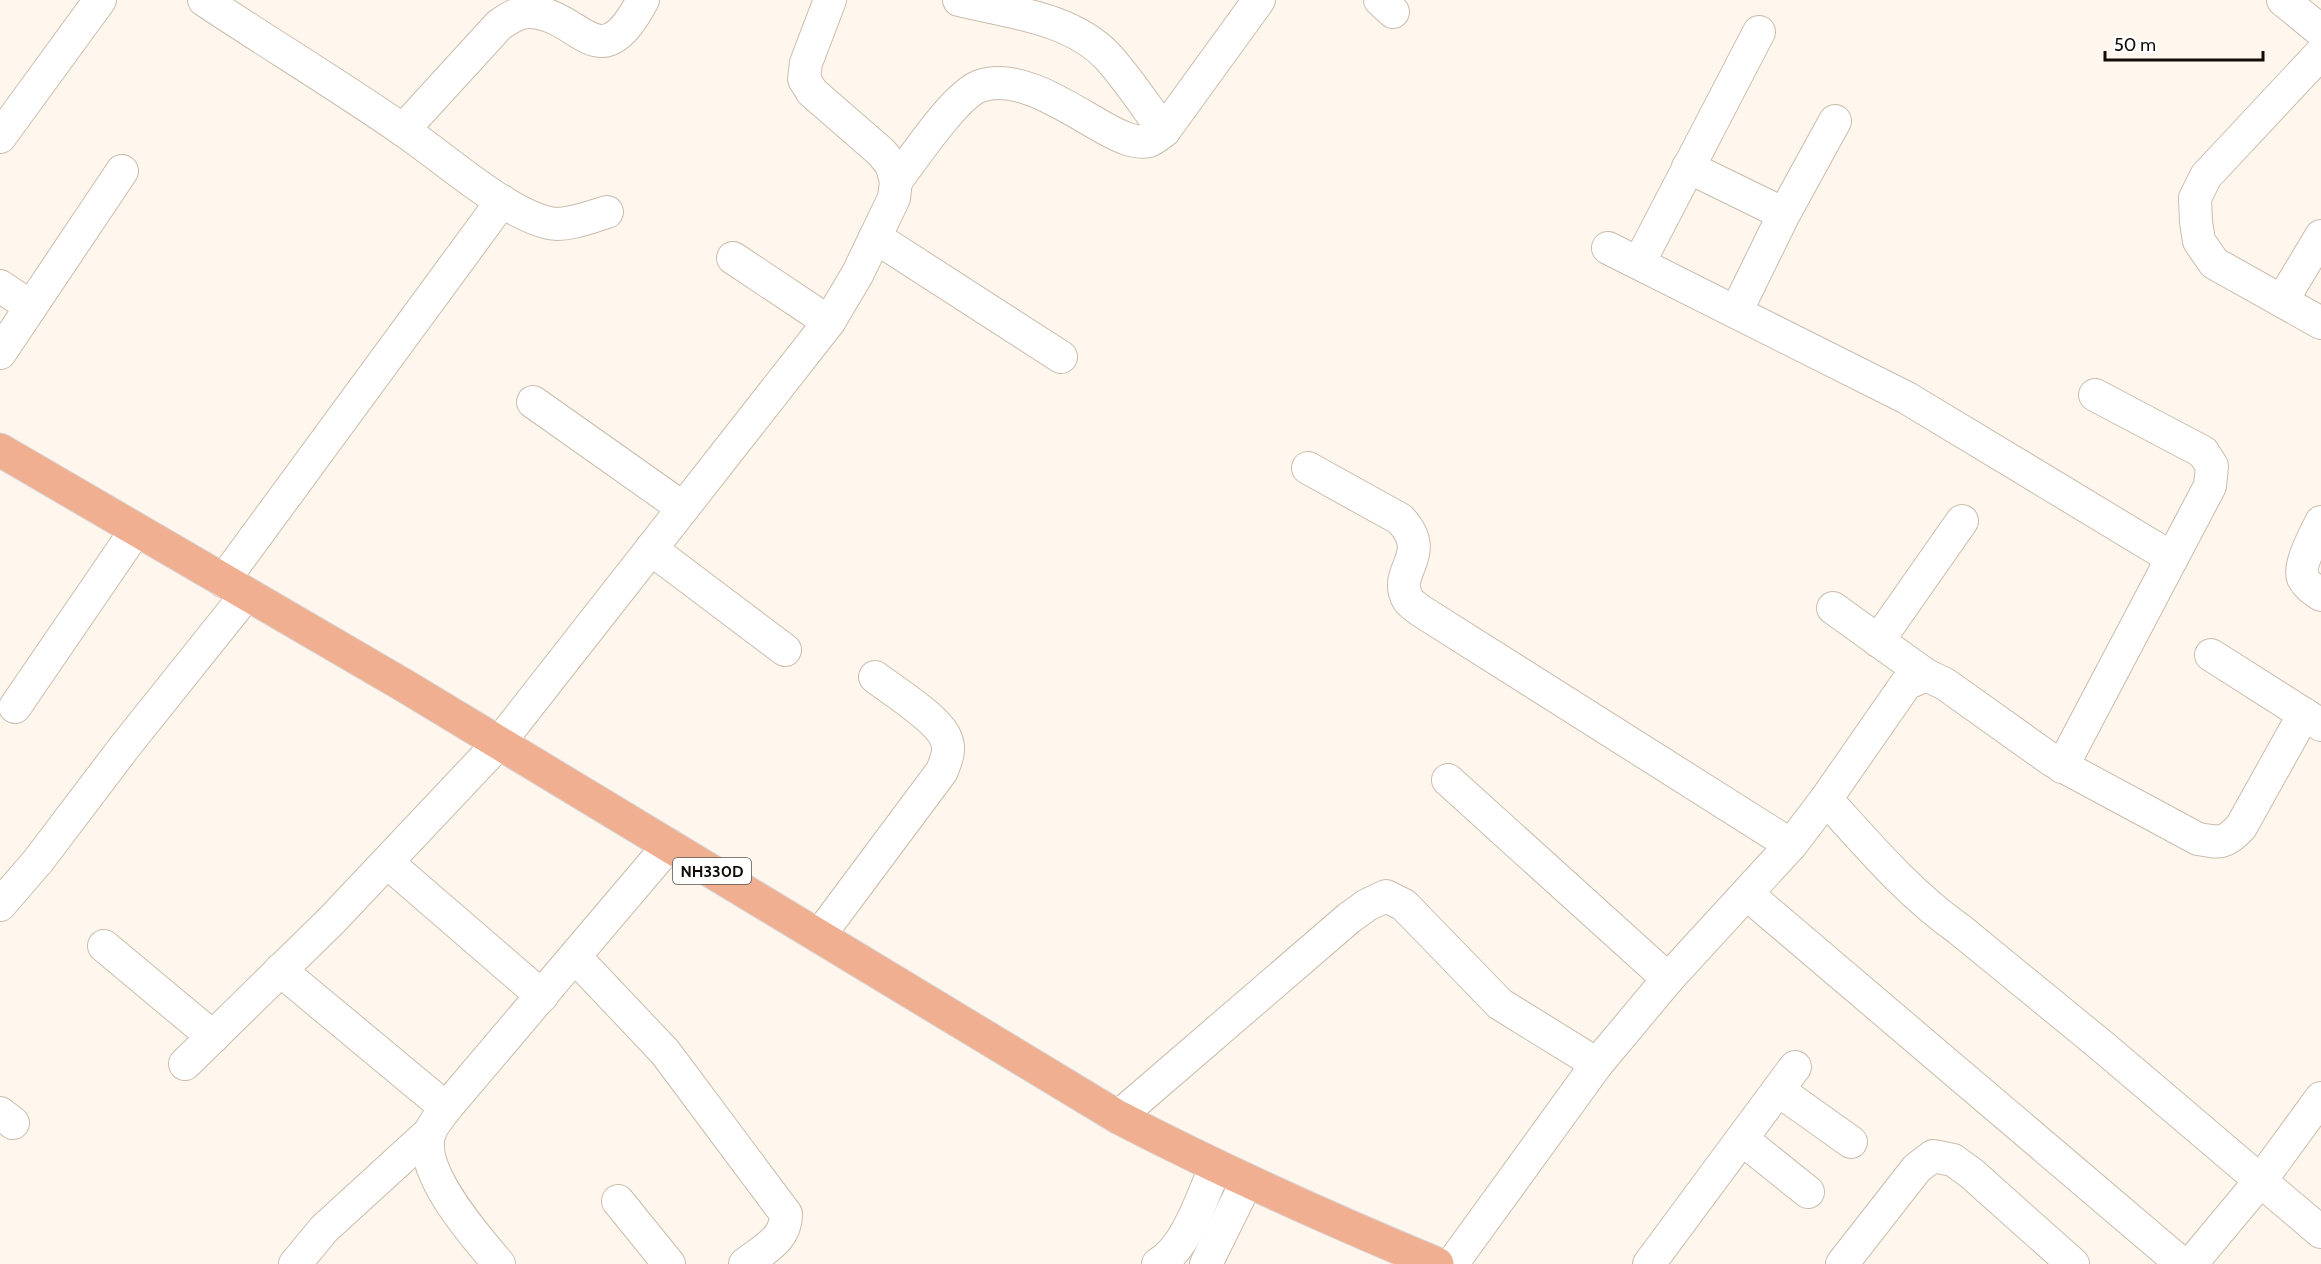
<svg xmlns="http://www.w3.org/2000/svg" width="2321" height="1264" font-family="Cabin,sans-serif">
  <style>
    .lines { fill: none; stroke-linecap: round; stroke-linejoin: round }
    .minor-casing { stroke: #cabcad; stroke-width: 34 }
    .highway-casing { stroke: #d9d8d7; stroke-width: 35 }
    .minor { stroke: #fff; stroke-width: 32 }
    .highway { stroke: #f1af92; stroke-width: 33 }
    .labels { text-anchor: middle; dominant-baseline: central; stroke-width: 6; stroke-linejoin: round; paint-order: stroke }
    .shield { fill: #fff; stroke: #585551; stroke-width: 1.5 }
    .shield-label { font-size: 16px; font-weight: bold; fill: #110c07 }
  </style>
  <rect width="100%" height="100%" fill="#fff6ed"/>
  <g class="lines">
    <defs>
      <g id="minor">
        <path d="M 204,0 C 270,44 338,85 403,130 C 443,157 503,212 549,223 C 566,227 590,217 607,212"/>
        <path d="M 959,0 C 1009,12 1072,18 1108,57 C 1129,80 1146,107 1164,131"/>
        <path d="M 1380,0 L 1393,12"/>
        <path d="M 2283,0 L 2321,31"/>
        <path d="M 2321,53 L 2206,176 L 2195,198 L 2196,222 L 2199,241 L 2214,263 L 2321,323"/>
        <path d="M 403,130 L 499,25 C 508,19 517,12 529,12 C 582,13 598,84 643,0"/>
        <path d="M 0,137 L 100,0"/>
        <path d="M 1688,167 L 1784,214"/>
        <path d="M 896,181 C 914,158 955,95 980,86 C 1020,72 1071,110 1106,129 C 1119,136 1134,144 1149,141 C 1154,139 1160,134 1164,131 L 1259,0"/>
        <path d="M 875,237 L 1061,357"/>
        <path d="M 1608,248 L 1907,398 L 2172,558"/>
        <path d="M 733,258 L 829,322"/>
        <path d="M 1639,263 L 1759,32"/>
        <path d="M 0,286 L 31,307"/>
        <path d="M 2282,301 L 2321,236"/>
        <path d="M 1736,312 L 1784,214 L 1835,121"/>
        <path d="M 0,353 L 122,171"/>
        <path d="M 533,402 L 683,508"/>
        <path d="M 1308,468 L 1400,519 C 1434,555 1393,569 1407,598 C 1409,603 1416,607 1421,611 L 1791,845"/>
        <path d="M 2321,522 C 2315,535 2298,565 2303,578 C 2307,586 2314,590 2321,595"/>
        <path d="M 651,549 L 785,650"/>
        <path d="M 223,581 L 502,201"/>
        <path d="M 1833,608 L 1926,675"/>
        <path d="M 1878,641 L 1962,521"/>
        <path d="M 2211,655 L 2321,725"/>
        <path d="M 15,707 L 136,530"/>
        <path d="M 2062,767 L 2210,486 L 2212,466 L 2203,452 L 2095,395"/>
        <path d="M 1448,780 L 1668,979"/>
        <path d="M 1826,799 C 1868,845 1908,893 1959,929 L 2102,1046 L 2321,1232"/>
        <path d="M 388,863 L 542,996"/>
        <path d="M 1747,894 L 2182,1264"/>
        <path d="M 0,905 L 38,861 L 126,745 L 246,595"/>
        <path d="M 819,936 L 942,771 C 946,760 951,750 946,739 C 939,719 892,690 875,677"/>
        <path d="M 104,946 L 213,1037"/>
        <path d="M 575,957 L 665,1052 L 786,1214 C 786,1240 764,1249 745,1264"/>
        <path d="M 280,970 L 446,1108"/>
        <path d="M 185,1064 L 332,920 L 499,743 L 829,322 L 858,273 L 894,198 L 896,181 L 891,164 L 881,152 L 812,92 L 804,79 L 806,63 L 830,0"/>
        <path d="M 1778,1090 L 1851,1142"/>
        <path d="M 0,1113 L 13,1123"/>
        <path d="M 1118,1117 L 1349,918 L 1367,905 L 1386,896 L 1404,905 L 1500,1004 L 1597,1064"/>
        <path d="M 1742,1139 L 1808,1192"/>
        <path d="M 618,1201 L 669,1264"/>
        <path d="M 295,1264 L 324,1229 L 430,1132"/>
        <path d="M 499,1264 C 476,1237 416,1170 430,1132 C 433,1124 441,1115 446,1108 L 669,845"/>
        <path d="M 1158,1264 C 1187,1248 1202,1196 1216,1166"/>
        <path d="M 1206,1264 L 1247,1181"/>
        <path d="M 1452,1264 L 1597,1064 L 1668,979 L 1791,845 L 1826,799 L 1906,684 L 1926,675 L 1945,684 L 2053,761 L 2198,839 C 2220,843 2225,844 2241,827 L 2304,714"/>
        <path d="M 1649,1264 L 1795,1067"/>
        <path d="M 1842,1264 L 1917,1168 L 1933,1156 L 1953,1160 L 1971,1173 L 2073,1264"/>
        <path d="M 2191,1264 L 2261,1180 L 2321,1098"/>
      </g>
      <path id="highway" d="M 0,450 L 405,686 L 1118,1117 C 1222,1171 1329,1219 1437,1264"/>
    </defs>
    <use href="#minor" class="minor-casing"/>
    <use href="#highway" class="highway-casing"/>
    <use href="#minor" class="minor"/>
    <use href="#highway" class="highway"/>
  </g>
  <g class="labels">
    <rect class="shield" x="673" y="858" width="78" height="26" rx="4.5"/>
    <g class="shield-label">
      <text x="712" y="871">NH330D</text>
    </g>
  </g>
  <path d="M2105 51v9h158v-9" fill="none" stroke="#110c07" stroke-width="3"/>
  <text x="2114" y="51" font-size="18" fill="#110c07" stroke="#ffffff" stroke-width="4.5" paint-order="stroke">50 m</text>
</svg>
